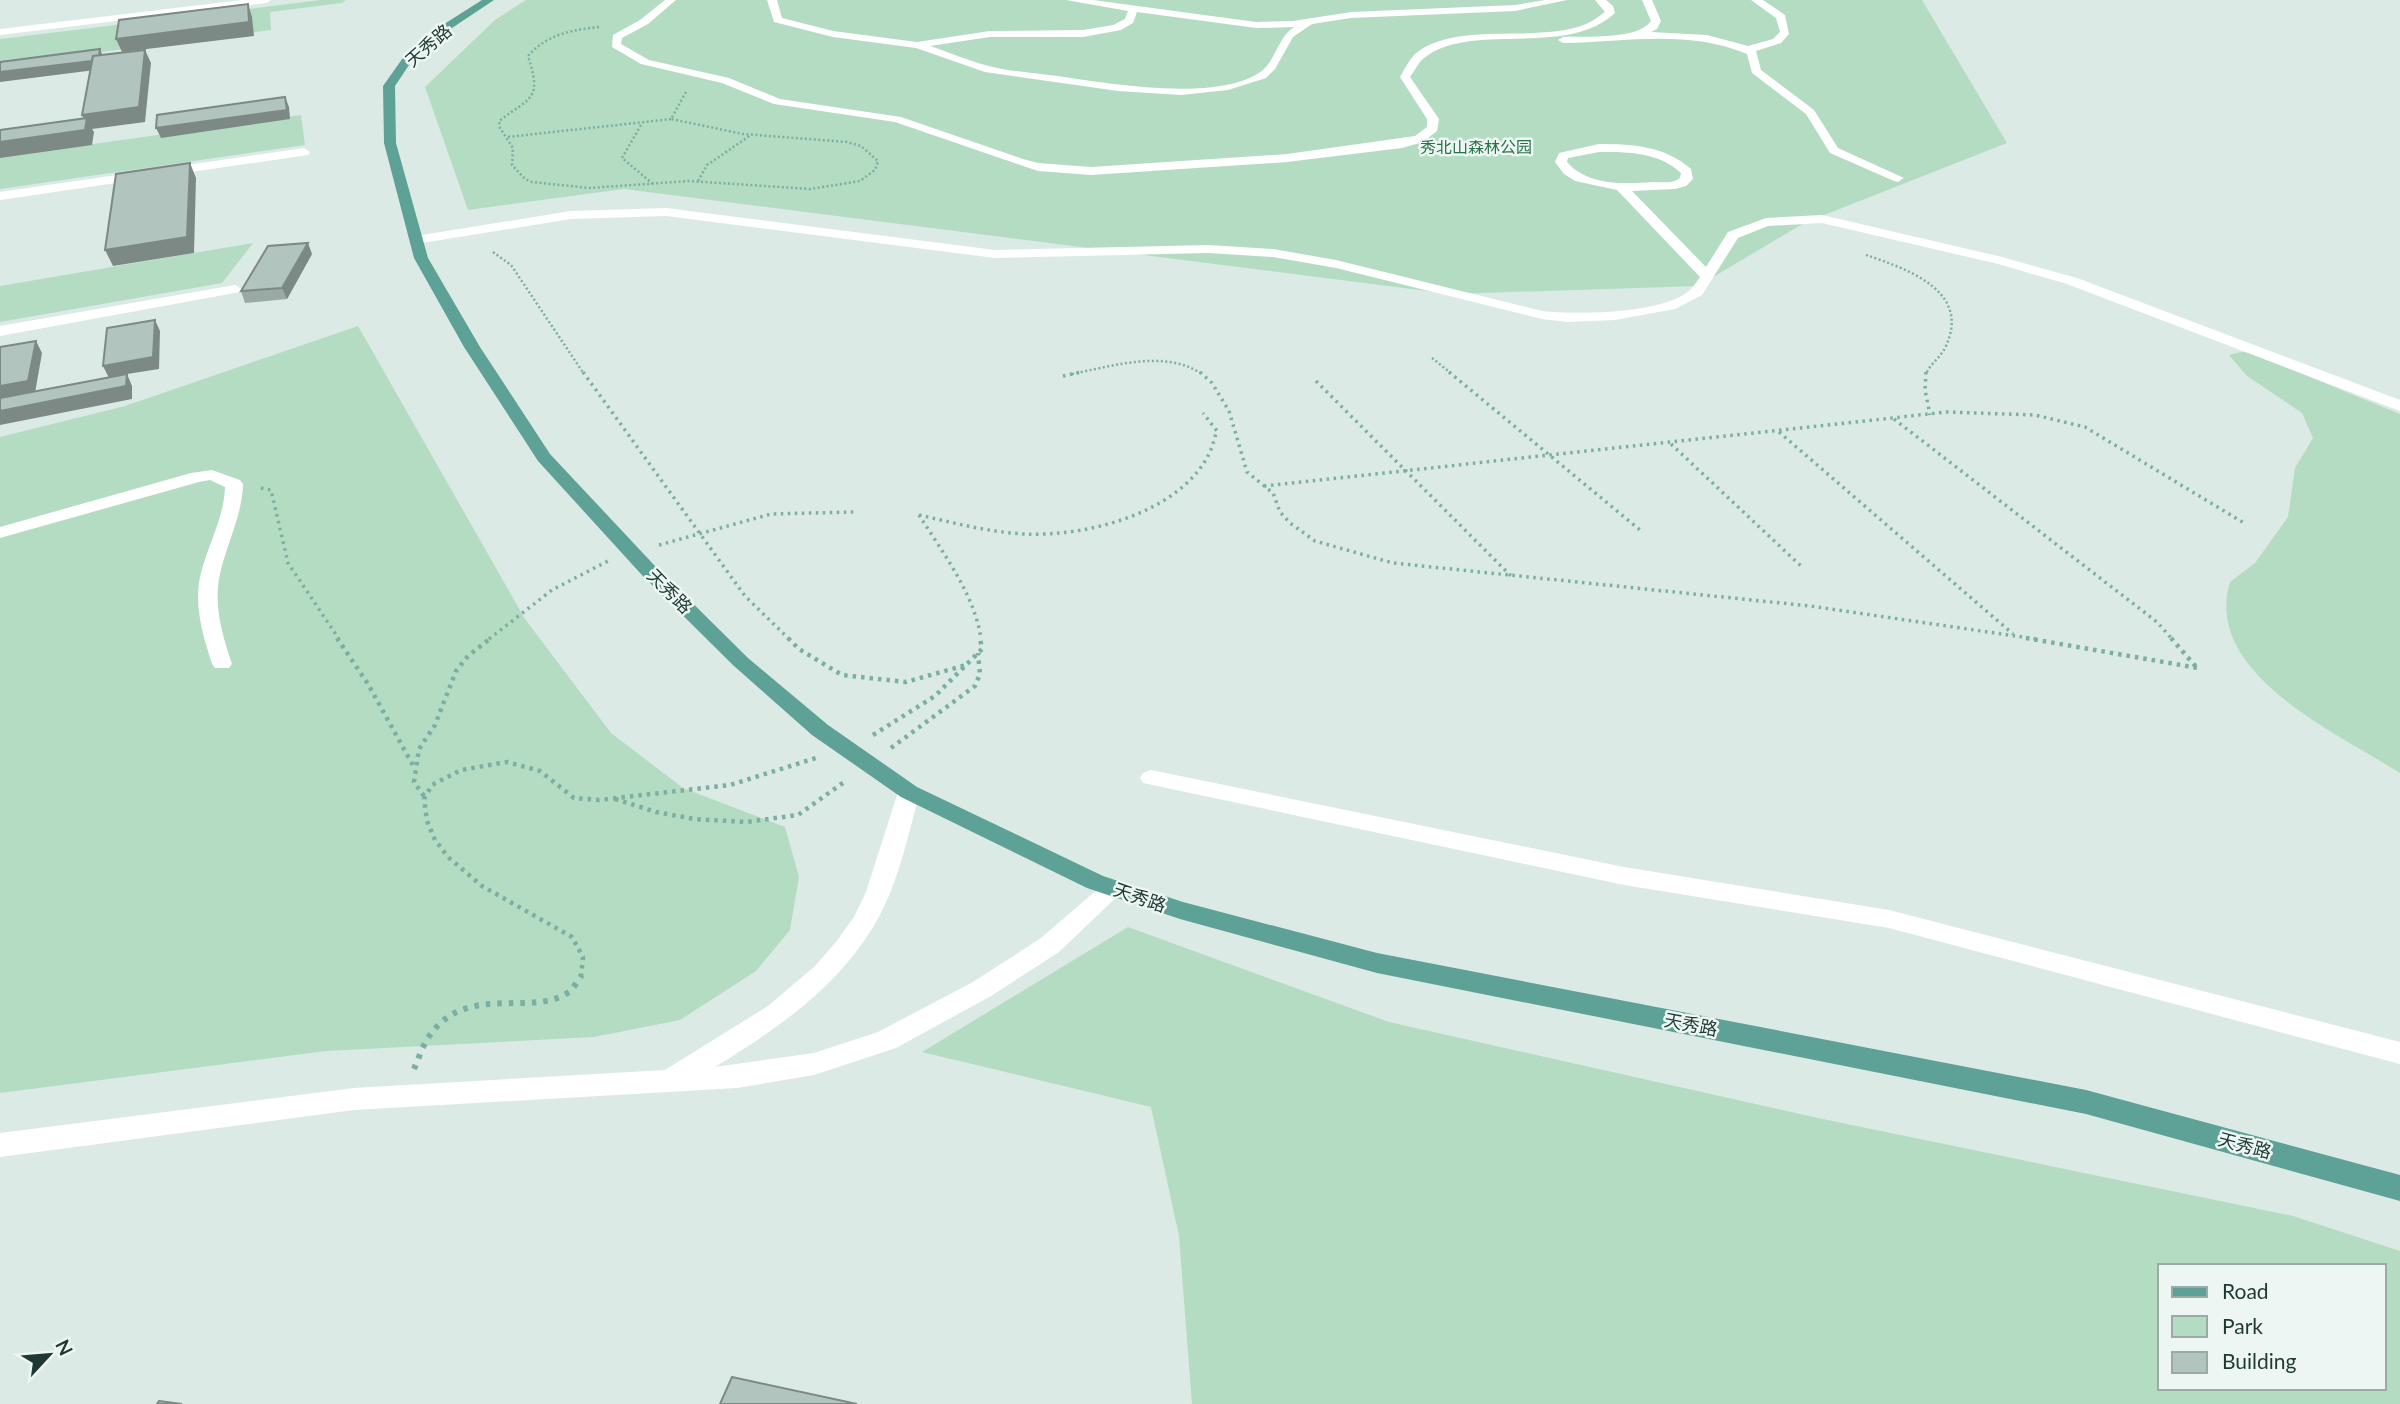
<svg xmlns="http://www.w3.org/2000/svg" width="2400" height="1404" font-family="Lato,'Noto Sans SC',sans-serif">
  <style>
    .green { fill: #b3dcc2; fill-rule: evenodd }
    .lines { fill: none; stroke-linecap: round; stroke-linejoin: round }
    .path-far3 { stroke: #7bafa3; stroke-width: 2.5; stroke-dasharray: 2 2.5; stroke-linecap: butt }
    .path-far2 { stroke: #7bafa3; stroke-width: 3.5; stroke-dasharray: 2.5 4.5; stroke-linecap: butt }
    .path-far1 { stroke: #7bafa3; stroke-width: 4.5; stroke-dasharray: 3.5 5; stroke-linecap: butt }
    .path { stroke: #7bafa3; stroke-width: 6; stroke-dasharray: 4.5 7; stroke-linecap: butt }
    .minor { fill: #fff; fill-rule: evenodd }
    .major { fill: #5ea196; fill-rule: evenodd }
    .wall { fill: #99a9a3 }
    .shaded-wall { fill: #7d8985 }
    .building { fill: #b2c4be; stroke: #7d8985; stroke-width: 2 }
    .labels { text-anchor: middle; dominant-baseline: central; stroke-width: 5; stroke-linejoin: round; paint-order: stroke }
    .far-park-label { font-size: 16px; fill: #26714a; stroke: #edf6f2 }
    .street-label { font-size: 18px; fill: #1e3934; stroke: #edf6f2 }
  </style>
  <rect width="100%" height="100%" fill="#dceae5"/>
  <g class="green">
    <path d="M 321,0 L 346,0 L 342,3 L 270,12 L 271,30 L 0,65 L 0,39 Z"/>
    <path d="M 526,0 L 1922,0 L 2007,143 L 1804,223 L 1698,286 L 1451,294 L 624,189 L 468,210 L 425,87 L 495,20 Z"/>
    <path d="M 301,115 L 305,145 L 0,189 L 0,157 Z"/>
    <path d="M 253,243 L 222,283 L 0,322 L 0,286 Z"/>
    <path d="M 358,326 L 525,619 L 611,733 L 683,788 L 785,827 L 799,877 L 790,930 L 756,971 L 680,1020 L 594,1037 L 326,1051 L 0,1093 L 0,437 L 125,406 Z"/>
    <path d="M 2246,351 L 2400,414 L 2400,773 C 2338,734 2202,673 2230,582 L 2255,563 L 2288,517 L 2295,468 L 2313,438 L 2302,413 L 2247,376 L 2229,355 Z"/>
    <path d="M 1128,927 L 1389,1022 L 1818,1118 L 2293,1216 L 2400,1251 L 2400,1404 L 1192,1404 L 1179,1236 L 1151,1107 L 922,1052 ZM 2160,1266 L 2384,1266 L 2384,1388 L 2160,1388 Z"/>
  </g>
  <g class="lines">
    <g class="path-far3">
      <path d="M 599,27 C 572,30 547,34 528,56 C 542,100 532,96 499,121 L 500,128 L 513,148 L 512,165 L 525,179 L 532,182 L 589,188 L 689,181 L 810,189 L 860,181 L 875,170 L 878,161 L 861,146 L 847,142 L 743,134 L 671,119 L 686,92"/>
      <path d="M 641,125 L 622,158 L 653,184"/>
      <path d="M 508,137 L 671,119"/>
      <path d="M 698,181 L 707,165 L 751,135"/>
      <path d="M 493,252 L 511,265 L 584,374"/>
      <path d="M 1866,255 C 1907,269 1973,291 1945,348 C 1940,358 1930,364 1926,374"/>
      <path d="M 1432,358 L 1452,374"/>
      <path d="M 1072,374 C 1113,366 1165,349 1202,374"/>
    </g>
    <g class="path-far2">
      <path d="M 583,372 L 745,596 L 789,639"/>
      <path d="M 1200,372 L 1212,383 L 1229,411 L 1247,472 L 1273,493 L 1280,512 L 1290,523 L 1315,541 L 1393,563 L 1810,606 L 2036,639"/>
      <path d="M 1449,372 L 1640,530"/>
      <path d="M 1926,372 L 1925,390 L 1930,415"/>
      <path d="M 1063,376 L 1081,372"/>
      <path d="M 1316,381 L 1511,576"/>
      <path d="M 1894,419 L 2157,622 L 2172,639"/>
      <path d="M 1779,432 L 2013,634"/>
      <path d="M 1671,444 L 1802,567"/>
      <path d="M 1264,486 L 1947,412 L 2035,415 L 2085,427 L 2244,523"/>
      <path d="M 261,488 L 271,490 L 288,563 L 339,639"/>
      <path d="M 919,515 C 954,523 989,532 1024,534 C 1085,537 1177,514 1208,456 C 1212,449 1214,439 1217,431 L 1203,413"/>
      <path d="M 919,515 C 943,553 975,595 981,639"/>
      <path d="M 659,545 L 771,514 L 854,512"/>
      <path d="M 489,639 L 552,590 L 608,561"/>
    </g>
    <g class="path-far1">
      <path d="M 337,638 L 368,684 L 415,769"/>
      <path d="M 788,638 L 799,649 L 842,675 L 906,682 L 966,665"/>
      <path d="M 2026,638 L 2198,668"/>
      <path d="M 2171,638 L 2197,668"/>
      <path d="M 873,735 L 935,696 L 982,649 L 980,638"/>
      <path d="M 891,748 L 975,686 L 980,674 L 978,653"/>
      <path d="M 424,796 L 414,782 L 419,749 L 435,725 L 456,671 L 468,656 L 491,638"/>
      <path d="M 615,799 L 656,812 L 694,819 L 746,822 L 798,815 L 847,780"/>
      <path d="M 581,977 L 583,957 L 572,937 L 482,886 L 448,857 L 435,840 L 427,821 L 424,799 L 432,785 L 461,770 L 507,762 L 540,771 L 574,798 L 599,800 L 730,785 L 816,758"/>
    </g>
    <path class="path" d="M 414,1069 C 419,1058 423,1044 430,1035 C 468,982 531,1018 569,992 C 574,988 578,980 582,975"/>
    <g class="minor">
      <path d="M 242,0 L 271,0 L 266,3 L 0,35 L 0,29 Z"/>
      <path d="M 665,0 L 676,0 L 648,24 L 622,38 L 621,44 L 649,60 L 729,78 L 780,99 L 901,117 L 1023,159 L 1038,163 L 1091,167 L 1287,154 L 1415,136 L 1427,127 L 1427,119 L 1400,77 C 1404,70 1409,60 1415,54 C 1455,20 1539,44 1586,24 C 1593,21 1599,16 1605,12 L 1595,0 L 1606,0 L 1613,6 L 1615,13 C 1566,59 1467,20 1423,59 C 1418,63 1414,72 1410,77 L 1439,119 L 1437,131 L 1423,142 L 1402,148 L 1287,162 L 1091,175 L 1038,171 L 895,122 L 774,104 L 722,83 L 641,64 L 612,47 L 613,35 L 640,20 Z"/>
      <path d="M 767,0 L 777,0 L 782,18 L 833,31 L 917,42 L 990,31 L 1083,30 L 1113,25 L 1125,19 L 1128,11 L 1066,0 L 1093,0 L 1256,22 L 1293,21 L 1351,12 L 1515,5 L 1545,0 L 1567,0 L 1515,11 L 1351,18 L 1312,24 L 1293,37 L 1275,69 L 1266,78 L 1228,90 L 1181,95 L 1118,91 L 985,72 L 916,48 L 833,37 L 774,22 ZM 1137,12 L 1256,28 L 1294,27 C 1277,38 1276,62 1259,73 C 1212,103 1102,82 1049,75 C 1028,72 1005,71 985,65 C 967,60 948,52 930,46 L 990,37 L 1083,37 L 1121,30 L 1133,23 Z"/>
      <path d="M 1642,0 L 1652,0 L 1661,21 L 1657,29 L 1651,32 L 1707,35 L 1748,46 L 1773,39 L 1780,32 L 1776,18 L 1751,0 L 1763,0 L 1785,15 L 1789,34 L 1781,43 L 1756,51 L 1761,70 L 1814,110 L 1838,148 L 1904,178 L 1898,182 L 1894,181 L 1830,153 L 1806,114 L 1752,73 L 1747,54 C 1688,29 1625,42 1563,43 L 1558,40 L 1563,37 C 1585,36 1638,40 1651,21 Z"/>
      <path d="M 1599,144 C 1633,144 1665,146 1691,169 L 1693,179 L 1686,186 L 1675,189 L 1632,191 L 1706,267 L 1728,232 L 1766,218 L 1822,215 L 2002,257 L 2077,278 L 2400,400 L 2400,411 L 2067,284 L 1998,264 L 1822,223 L 1768,226 L 1738,238 L 1702,295 L 1675,309 L 1615,320 L 1567,322 L 1542,319 L 1336,268 L 1273,257 L 1208,253 L 995,258 L 666,216 L 571,219 L 416,244 L 409,240 L 416,236 L 571,211 L 666,208 L 995,250 L 1208,245 L 1273,249 L 1336,260 L 1542,311 C 1577,315 1664,314 1690,290 C 1694,286 1697,281 1700,277 L 1617,190 L 1575,181 L 1564,174 L 1555,162 L 1559,153 ZM 1599,152 C 1629,152 1658,152 1681,173 L 1680,178 C 1672,184 1663,182 1653,182 C 1623,184 1588,186 1567,162 L 1568,158 Z"/>
      <path d="M 304,148 L 310,152 L 308,155 L 0,200 L 0,192 Z"/>
      <path d="M 235,285 L 242,289 L 240,292 L 0,336 L 0,326 Z"/>
      <path d="M 212,470 L 240,480 L 243,484 C 242,518 225,546 219,579 C 214,608 223,637 232,664 L 229,668 L 215,668 L 212,664 C 203,636 194,606 200,577 C 207,546 224,519 225,487 L 210,480 L 199,482 L 0,538 L 0,527 L 191,473 Z"/>
      <path d="M 1151,770 L 1624,867 L 1889,910 L 2400,1042 L 2400,1064 L 1889,928 L 1624,885 L 1143,783 L 1140,778 L 1143,773 Z"/>
      <path d="M 909,784 L 917,787 L 920,792 C 909,831 901,872 883,909 C 847,981 782,1026 715,1067 L 814,1053 L 878,1032 L 973,982 L 1041,938 L 1106,882 L 1114,879 L 1122,882 L 1126,888 L 1059,952 L 991,996 L 896,1048 L 814,1075 L 737,1088 L 354,1110 L 0,1157 L 0,1133 L 354,1088 L 665,1070 L 768,1006 L 815,966 L 836,942 L 854,917 L 866,892 L 898,792 L 901,787 Z"/>
    </g>
    <path class="major" d="M 482,0 L 494,0 L 446,32 L 413,59 L 395,86 L 396,143 L 428,258 L 480,347 L 550,454 L 655,566 L 748,658 L 828,725 L 917,787 L 1103,876 L 1183,902 L 1377,953 L 2086,1090 L 2400,1175 L 2400,1201 L 2086,1114 L 1377,973 L 1180,919 L 1087,888 L 901,797 L 812,735 L 734,666 L 641,574 L 538,461 L 464,347 L 414,258 L 384,143 L 383,86 L 405,55 L 438,28 Z"/>
  </g>
  <path class="wall" d="M 312,254 L 287,299 L 245,303 L 241,291 Z"/>
  <g class="shaded-wall">
    <path d="M 248,4 L 252,17 L 254,36 L 122,52 L 116,39 Z"/>
    <path d="M 100,49 L 104,59 L 103,69 L 0,82 L 0,72 Z"/>
    <path d="M 145,50 L 151,63 L 145,122 L 92,129 L 94,132 L 92,145 L 0,158 L 0,142 L 86,125 L 82,115 Z"/>
    <path d="M 285,97 L 289,107 L 290,119 L 161,138 L 156,128 Z"/>
    <path d="M 190,163 L 196,178 L 194,253 L 113,266 L 105,250 Z"/>
    <path d="M 308,243 L 312,254 L 287,299 L 282,288 Z"/>
    <path d="M 155,320 L 160,331 L 159,369 L 127,374 L 132,386 L 132,399 L 0,425 L 0,411 L 109,378 L 103,366 Z"/>
    <path d="M 36,341 L 42,353 L 35,393 L 0,399 L 0,386 Z"/>
  </g>
  <g class="building">
    <path d="M 248,4 L 249,22 L 116,39 L 119,20 Z"/>
    <path d="M 100,49 L 99,56 L 93,56 L 92,61 L 0,72 L 0,62 Z"/>
    <path d="M 145,50 L 139,107 L 82,115 L 93,56 Z"/>
    <path d="M 285,97 L 287,110 L 156,128 L 157,115 Z"/>
    <path d="M 87,118 L 85,130 L 0,142 L 0,130 Z"/>
    <path d="M 190,163 L 187,237 L 105,250 L 116,174 Z"/>
    <path d="M 308,243 L 282,288 L 241,291 L 268,246 Z"/>
    <path d="M 155,320 L 153,357 L 103,366 L 107,328 Z"/>
    <path d="M 36,341 L 28,381 L 0,386 L 0,347 Z"/>
    <path d="M 127,374 L 126,386 L 0,411 L 0,398 Z"/>
    <path d="M 732,1377 L 857,1404 L 720,1404 Z"/>
    <path d="M 159,1401 L 182,1404 L 157,1404 Z"/>
  </g>
  <g class="labels">
    <g class="far-park-label">
      <text x="1476" y="146">秀北山森林公园</text>
    </g>
    <g class="street-label">
      <text transform="translate(428 45) rotate(-41)">天秀路</text>
      <text transform="translate(670 591) rotate(45)">天秀路</text>
      <text transform="translate(1140 897) rotate(19)">天秀路</text>
      <text transform="translate(1691 1024) rotate(11)">天秀路</text>
      <text transform="translate(2245 1145) rotate(15)">天秀路</text>
    </g>
  </g>
  <rect x="2158" y="1264" width="228" height="126" fill="#edf6f2" stroke="#9aaaa6" stroke-width="2"/>
  <rect x="2172" y="1287" width="35" height="10" fill="#5ea196" stroke="#9aaaa6" stroke-width="2"/>
  <text x="2222" y="1299" font-size="21" fill="#1e3934">Road</text>
  <rect x="2172" y="1316" width="35" height="21" fill="#b3dcc2" stroke="#9aaaa6" stroke-width="2"/>
  <text x="2222" y="1334" font-size="21" fill="#1e3934">Park</text>
  <rect x="2172" y="1352" width="35" height="21" fill="#b2c4be" stroke="#9aaaa6" stroke-width="2"/>
  <text x="2222" y="1369" font-size="21" fill="#1e3934">Building</text>
  <g transform="translate(49 1355) rotate(64)" stroke="#edf6f2" stroke-width="5" paint-order="stroke">
  <path d="M0-5L12 26L0 18L-12 26Z" fill="#1e3934"/>
  <text y="-10" font-size="19" font-weight="bold" text-anchor="middle" fill="#1e3934">N</text>
  </g>
</svg>
